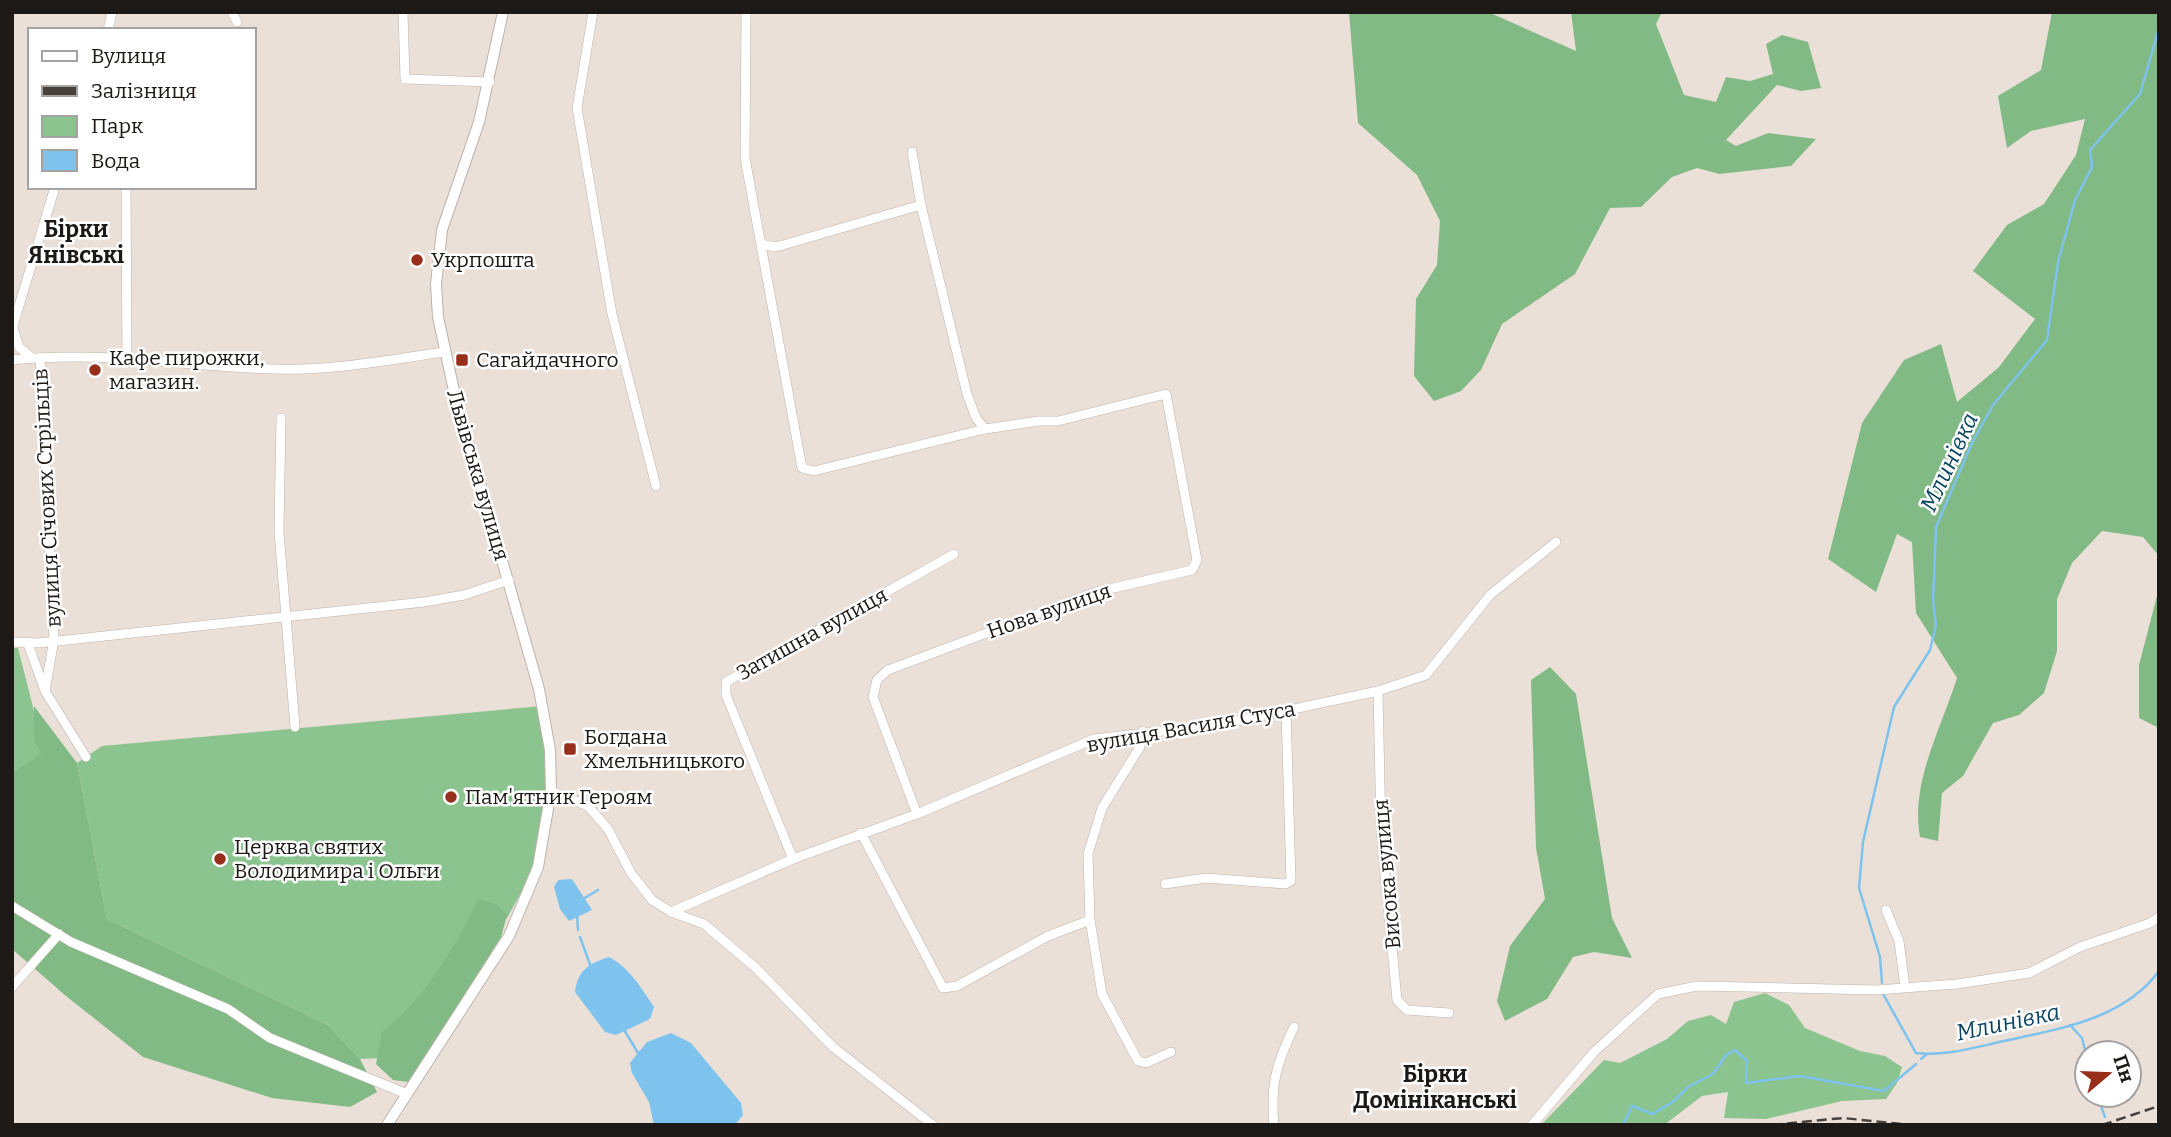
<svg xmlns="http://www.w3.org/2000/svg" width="2171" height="1137" font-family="Bitter,serif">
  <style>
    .green { fill: #8cc490 }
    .forest { fill: #82ba86 }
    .water { fill: #7dc3ee }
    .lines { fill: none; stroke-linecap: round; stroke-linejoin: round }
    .stream { stroke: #7dc3ee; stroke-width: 2.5 }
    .minor-casing { stroke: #beb3ab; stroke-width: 10 }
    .major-casing { stroke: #beb3ab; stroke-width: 12 }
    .minor { stroke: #fff; stroke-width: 9 }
    .major { stroke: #fff; stroke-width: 10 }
    .rail { stroke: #46413d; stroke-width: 2.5; stroke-dasharray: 10 5; stroke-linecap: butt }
    .poi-dot { fill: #982f1a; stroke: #fff; stroke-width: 2.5 }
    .labels { text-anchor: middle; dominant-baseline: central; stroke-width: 5; stroke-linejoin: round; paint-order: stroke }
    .poi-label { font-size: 21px; fill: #1d1916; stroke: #fff; text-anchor: start }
    .street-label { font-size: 21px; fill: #1d1916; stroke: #fff }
    .neighbourhood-label { font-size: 23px; font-weight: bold; fill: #1d1916; stroke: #fff }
    .water-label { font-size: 23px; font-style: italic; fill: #0a4561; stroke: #fff }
  </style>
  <rect width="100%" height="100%" fill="#ebe0d8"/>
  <g class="green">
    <path d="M 12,648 L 18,648 L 48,766 L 12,786 Z"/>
    <path d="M 542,706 L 550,750 L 540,858 L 507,918 L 382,1058 L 360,1059 L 328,1025 L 107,919 L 77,763 L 102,746 Z"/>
    <path d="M 1765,993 L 1789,1005 L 1805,1028 L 1860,1051 L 1885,1056 L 1902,1067 L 1897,1083 L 1886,1099 L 1842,1101 L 1766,1119 L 1724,1118 L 1728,1092 L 1702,1096 L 1664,1125 L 1541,1125 L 1604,1060 L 1620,1063 L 1667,1039 L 1688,1021 L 1711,1015 L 1726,1024 L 1734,1002 Z"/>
  </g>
  <g class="forest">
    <path d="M 1349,12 L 1488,12 L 1576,51 L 1571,12 L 1662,12 L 1656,24 L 1684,95 L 1716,102 L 1726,77 L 1750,81 L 1773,74 L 1766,44 L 1782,35 L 1808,42 L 1821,88 L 1801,91 L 1777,85 L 1726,140 L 1736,146 L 1768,133 L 1816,139 L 1791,166 L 1719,174 L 1697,168 L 1672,177 L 1641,207 L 1610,208 L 1575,274 L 1502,324 L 1481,370 L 1461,391 L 1434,401 L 1414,376 L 1416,299 L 1437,265 L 1440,221 L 1417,175 L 1358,123 Z"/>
    <path d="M 2052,12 L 2159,12 L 2159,556 L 2143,537 L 2102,531 L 2072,563 L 2057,599 L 2057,651 L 2044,693 L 2019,715 L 1993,723 L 1963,776 L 1942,793 L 1938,841 L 1920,837 C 1910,783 1941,729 1957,678 L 1916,613 L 1912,542 L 1897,534 L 1876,592 L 1828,559 L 1862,423 L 1904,360 L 1941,344 L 1957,402 L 1999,367 L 2035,319 L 1973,271 L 2007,225 L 2044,204 L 2076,155 L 2085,119 L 2031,131 L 2007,148 L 1998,96 L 2041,70 Z"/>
    <path d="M 2159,588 L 2159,728 L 2139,718 L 2139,665 Z"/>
    <path d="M 1550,667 L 1576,694 L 1612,918 L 1632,958 L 1594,952 L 1573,957 L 1547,999 L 1505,1021 L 1497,1001 L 1510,946 L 1545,899 L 1536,848 L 1531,680 Z"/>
    <path d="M 34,706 L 77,763 L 107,919 L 328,1025 L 360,1059 L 377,1092 L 350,1107 L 272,1098 L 143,1057 L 66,996 L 12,949 L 12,773 L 42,754 L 34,740 Z"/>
    <path d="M 478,899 L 496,904 L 507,915 L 501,937 L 409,1082 L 393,1080 L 376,1064 L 382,1032 C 425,998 455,949 478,899 Z"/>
  </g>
  <g class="water">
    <path d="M 572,879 L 592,910 L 569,921 L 560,909 L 554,887 L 558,880 Z"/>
    <path d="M 609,957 C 630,968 641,988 654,1007 L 650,1019 L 616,1035 L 605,1032 L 575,992 C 578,970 588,964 609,957 Z"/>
    <path d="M 671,1033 L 691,1043 L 741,1103 L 743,1115 L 735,1125 L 654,1125 L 649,1102 L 632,1073 L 630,1063 L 647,1042 Z"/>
  </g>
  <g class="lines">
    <g class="stream">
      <path d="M 583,899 L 598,890"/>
      <path d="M 577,915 L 578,930"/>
      <path d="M 580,937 L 591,967"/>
      <path d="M 1882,983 L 1880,957 L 1859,888 L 1863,842 L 1894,707 L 1930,650 L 1936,625 L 1933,601 L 1936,527 L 1972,443 L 1993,405 L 2047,340 L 2058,262 L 2075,200 L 2092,167 L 2090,150 L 2140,94 L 2159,28"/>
      <path d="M 1882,992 L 1916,1053 C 1943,1056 1969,1049 1995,1043 C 2051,1030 2122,1022 2159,971"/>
      <path d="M 2070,1025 L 2082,1038 L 2087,1058"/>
      <path d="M 623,1028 L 638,1053"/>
      <path d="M 1921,1059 L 1927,1054"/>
      <path d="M 2097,1095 L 2105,1117"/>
      <path d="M 1623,1125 L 1632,1106 L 1653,1114 L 1674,1101 L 1688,1087 L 1713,1074 L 1726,1055 L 1735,1050 L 1747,1061 L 1746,1083 L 1800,1076 L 1884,1091 L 1916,1064"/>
    </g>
    <defs>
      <g id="minor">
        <path d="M 232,12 L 237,22"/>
        <path d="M 403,12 L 405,79 L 490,82"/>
        <path d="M 593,12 L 577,108 L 612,314 L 656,486"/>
        <path d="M 746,12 L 745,158 L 802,468 L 814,471 L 985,429 L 1039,421 L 1058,421 L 1166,394 L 1197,560 L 1192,570 L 1096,592 L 888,670 L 877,680 L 873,697 L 917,814"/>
        <path d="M 108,30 L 112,12"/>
        <path d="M 912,152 L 921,205 L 967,394 L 976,418 L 985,429"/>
        <path d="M 126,187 L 127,359"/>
        <path d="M 761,244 L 774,247 L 783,245 L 921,205"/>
        <path d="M 13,328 L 19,347 L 32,358"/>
        <path d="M 12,329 L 55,187"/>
        <path d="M 40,358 L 54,639 L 45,691 L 86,757"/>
        <path d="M 12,360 C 99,350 187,367 274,369 C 332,371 387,360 444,352"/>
        <path d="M 281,418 L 279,532 L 295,727"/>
        <path d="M 12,642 L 39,643 L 424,602 L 464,595 L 509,580"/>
        <path d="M 28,644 L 44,688"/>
        <path d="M 1378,691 L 1381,831 L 1397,1000 L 1407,1010 L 1449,1013"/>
        <path d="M 1143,731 L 1140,747 L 1102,808 L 1088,854 L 1090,920 L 1102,994 L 1138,1061 L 1146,1063 L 1171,1052"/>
        <path d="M 551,791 L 588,806 L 608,829 L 631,873 L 652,900 L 671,912 L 704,924 L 756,968 L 833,1047 L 933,1125"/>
        <path d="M 861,833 L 943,988 L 957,986 L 1048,936 L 1090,920"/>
        <path d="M 793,859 L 726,695 L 726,682 L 954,554"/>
        <path d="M 1165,884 L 1206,878 L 1285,884 L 1291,881 L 1286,711"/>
        <path d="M 12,906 L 71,942 L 228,1009 L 270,1038 L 407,1094"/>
        <path d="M 1886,910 L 1899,941 L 1905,987"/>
        <path d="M 671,912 L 793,859 L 917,814 L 1094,739 L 1223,724 L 1378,691 L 1426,675 L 1490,595 L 1556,542"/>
        <path d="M 12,987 L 59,934"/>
        <path d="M 1274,1125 C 1270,1085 1277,1062 1294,1027"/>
        <path d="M 1532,1125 L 1594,1052 L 1658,994 L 1697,986 L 1877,990 L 1957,984 L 2029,973 L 2080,947 L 2150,923 L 2159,917"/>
      </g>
      <path id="major" d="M 387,1125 L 509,936 L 538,867 L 551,791 L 550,750 L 539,689 L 456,400 L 438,317 L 436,284 L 442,230 L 479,122 L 503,12"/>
    </defs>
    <use href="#minor" class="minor-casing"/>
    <use href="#major" class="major-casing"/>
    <use href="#minor" class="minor"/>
    <use href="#major" class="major"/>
    <g class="rail">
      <path d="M 1772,1125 L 1843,1118 L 1912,1125"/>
      <path d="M 2102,1125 L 2159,1106"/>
    </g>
  </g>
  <g class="poi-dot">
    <circle cx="417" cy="260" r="7"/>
    <rect x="455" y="353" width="14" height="14" rx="3.5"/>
    <circle cx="95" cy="370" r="7"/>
    <rect x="563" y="742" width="14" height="14" rx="3.5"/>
    <circle cx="451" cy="797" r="7"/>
    <circle cx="220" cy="859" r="7"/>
  </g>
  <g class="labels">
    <g class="poi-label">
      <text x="431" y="260">Укрпошта</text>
      <text x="109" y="358">Кафе пирожки,<tspan x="109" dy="24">магазин.</tspan></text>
      <text x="476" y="360">Сагайдачного</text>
      <text x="584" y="737">Богдана<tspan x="584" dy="24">Хмельницького</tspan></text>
      <text x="465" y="797">Пам'ятник Героям</text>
      <text x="234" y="847">Церква святих<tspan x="234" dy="24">Володимира і Ольги</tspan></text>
    </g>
    <g class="street-label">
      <text transform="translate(478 475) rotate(74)">Львівська вулиця</text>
      <text transform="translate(47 498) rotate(-93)">вулиця Січових Стрільців</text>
      <text transform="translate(1049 611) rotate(-19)">Нова вулиця</text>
      <text transform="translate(812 634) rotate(-29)">Затишна вулиця</text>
      <text transform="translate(1191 727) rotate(-10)">вулиця Василя Стуса</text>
      <text transform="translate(1387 874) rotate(-95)">Висока вулиця</text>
    </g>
    <g class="neighbourhood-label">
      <text x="76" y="229">Бірки<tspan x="76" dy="26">Янівські</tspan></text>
      <text x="1435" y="1074">Бірки<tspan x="1435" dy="26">Домініканські</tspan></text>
    </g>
    <g class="water-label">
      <text transform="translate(1949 462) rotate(-65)">Млинівка</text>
      <text transform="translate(2008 1022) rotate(-12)">Млинівка</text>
    </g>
  </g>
  <rect width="2171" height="1137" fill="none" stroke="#1d1916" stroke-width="28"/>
  <rect x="28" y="28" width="228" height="161" fill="#ffffff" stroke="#a5a3a2" stroke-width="2"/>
  <rect x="42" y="51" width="35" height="10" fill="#ffffff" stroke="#a5a3a2" stroke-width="2"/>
  <text x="91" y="63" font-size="21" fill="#1d1916">Вулиця</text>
  <rect x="42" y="86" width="35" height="10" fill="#46413d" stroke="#a5a3a2" stroke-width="2"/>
  <text x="91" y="98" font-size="21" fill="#1d1916">Залізниця</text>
  <rect x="42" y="116" width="35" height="21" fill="#8cc490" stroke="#a5a3a2" stroke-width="2"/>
  <text x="91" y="133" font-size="21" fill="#1d1916">Парк</text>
  <rect x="42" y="150" width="35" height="21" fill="#7dc3ee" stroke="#a5a3a2" stroke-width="2"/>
  <text x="91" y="168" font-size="21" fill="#1d1916">Вода</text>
  <g transform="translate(2108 1074) rotate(71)"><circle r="33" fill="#ffffff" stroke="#a5a3a2" stroke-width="2"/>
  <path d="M0-5L12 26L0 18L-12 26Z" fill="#982f1a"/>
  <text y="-10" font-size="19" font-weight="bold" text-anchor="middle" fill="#1d1916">Пн</text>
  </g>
</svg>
